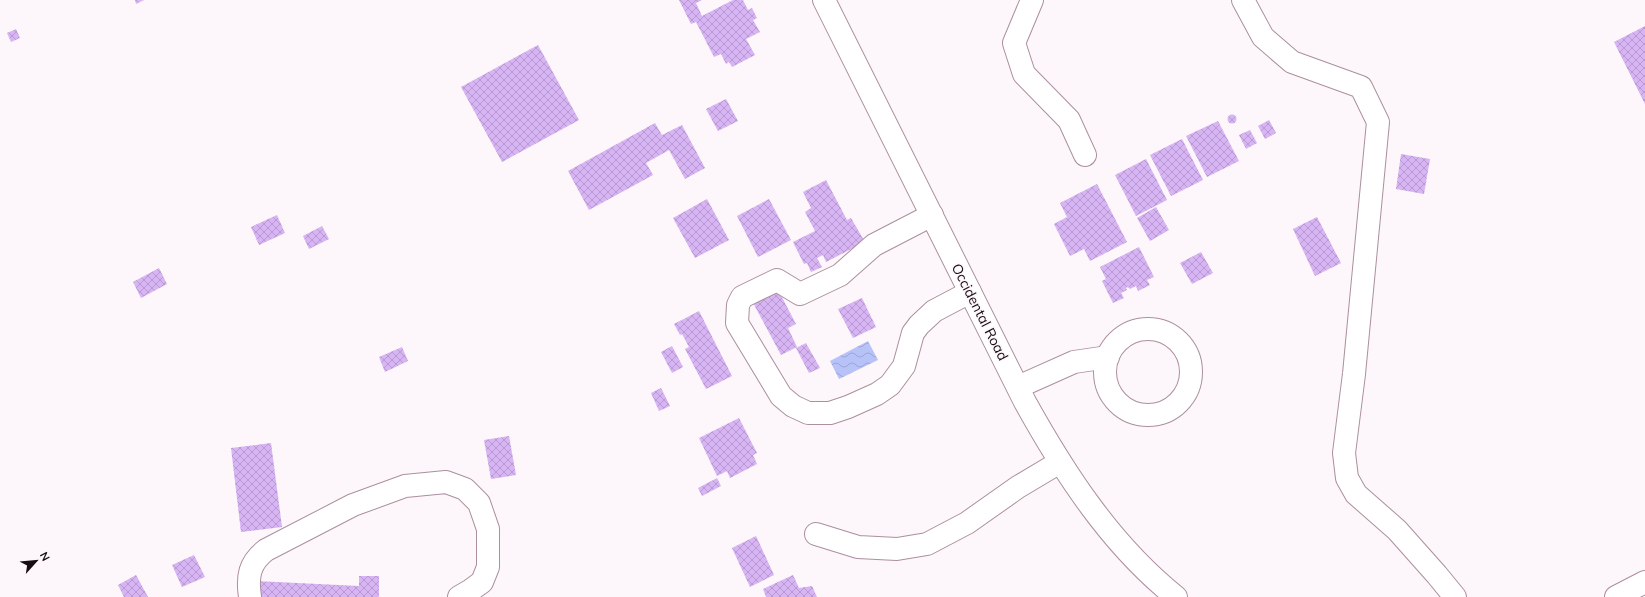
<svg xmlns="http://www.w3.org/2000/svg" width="1645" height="597" font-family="Mulish,sans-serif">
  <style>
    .water { fill: url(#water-waves) }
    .building { fill: url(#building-cross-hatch) }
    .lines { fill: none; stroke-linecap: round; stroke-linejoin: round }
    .minor-casing { stroke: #ac8f9f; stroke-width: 24 }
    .minor { stroke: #fff; stroke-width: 22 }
    .labels { text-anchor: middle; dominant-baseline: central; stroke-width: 3; stroke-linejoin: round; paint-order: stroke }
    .street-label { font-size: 14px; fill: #160c12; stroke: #fdf6fa }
  </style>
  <defs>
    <pattern id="water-waves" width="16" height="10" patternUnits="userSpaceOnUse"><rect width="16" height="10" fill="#b7c3f8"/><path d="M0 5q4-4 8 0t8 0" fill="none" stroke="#9da6d4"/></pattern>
    <pattern id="building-cross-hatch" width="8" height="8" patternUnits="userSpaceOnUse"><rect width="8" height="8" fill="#d7b4f4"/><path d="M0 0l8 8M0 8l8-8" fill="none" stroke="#b89ad0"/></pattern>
  </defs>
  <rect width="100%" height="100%" fill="#fdf6fa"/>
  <path class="water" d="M 868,341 L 878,360 L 839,379 L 830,361 Z"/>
  <g class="building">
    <path d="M 135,0 L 144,0 L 136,4 Z"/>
    <path d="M 679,0 L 702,0 L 696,3 L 702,16 L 733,0 L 743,0 L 748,10 L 752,8 L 757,18 L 753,20 L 760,32 L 746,39 L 755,55 L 732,67 L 729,62 L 726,64 L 721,54 L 714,57 L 696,22 L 691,24 Z"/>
    <path d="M 1645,26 L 1645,104 L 1614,42 Z"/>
    <path d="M 16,29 L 20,38 L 11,42 L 7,33 Z"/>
    <path d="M 538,45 L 579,120 L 502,162 L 461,87 Z"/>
    <path d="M 726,99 L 738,121 L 718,131 L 706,109 Z"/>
    <circle cx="1232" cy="119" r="4.5"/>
    <path d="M 1269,120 L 1276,133 L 1265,139 L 1258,126 Z"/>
    <path d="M 1218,121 L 1239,161 L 1207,177 L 1186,136 Z"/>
    <path d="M 655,123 L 662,135 L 682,125 L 705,168 L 685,179 L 669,150 L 646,163 L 653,175 L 589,210 L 568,171 Z"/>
    <path d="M 1250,130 L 1257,143 L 1246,149 L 1239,135 Z"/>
    <path d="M 1182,139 L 1203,180 L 1171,196 L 1150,155 Z"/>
    <path d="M 1401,154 L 1430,159 L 1424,194 L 1396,189 Z"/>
    <path d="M 1146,159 L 1167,200 L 1136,216 L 1115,175 Z"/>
    <path d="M 826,180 L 847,220 L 851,218 L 865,242 L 826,262 L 823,255 L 817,258 L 822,267 L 811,272 L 807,263 L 804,264 L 793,242 L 815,231 L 805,212 L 811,208 L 803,192 Z"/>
    <path d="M 1097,184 L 1127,242 L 1090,261 L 1084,249 L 1070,256 L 1054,224 L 1067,217 L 1060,203 Z"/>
    <path d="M 707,199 L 729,240 L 695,258 L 673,218 Z"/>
    <path d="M 769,199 L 791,240 L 758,257 L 737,216 Z"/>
    <path d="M 1156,207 L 1169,230 L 1150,241 L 1137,218 Z"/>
    <path d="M 277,215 L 285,233 L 259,245 L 251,227 Z"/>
    <path d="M 1317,217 L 1341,263 L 1315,276 L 1293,229 Z"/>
    <path d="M 322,226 L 329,239 L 309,249 L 303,236 Z"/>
    <path d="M 1139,247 L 1154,277 L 1147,280 L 1150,285 L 1138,291 L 1136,286 L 1130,289 L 1128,287 L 1126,288 L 1127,290 L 1121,293 L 1124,298 L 1113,303 L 1102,281 L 1106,279 L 1100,267 Z"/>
    <path d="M 1201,252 L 1213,273 L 1192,284 L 1180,263 Z"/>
    <path d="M 159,268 L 167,284 L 141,298 L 133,282 Z"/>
    <path d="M 776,286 L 796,324 L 788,328 L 797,347 L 781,355 L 751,299 Z"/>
    <path d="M 862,298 L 876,327 L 853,338 L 838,309 Z"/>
    <path d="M 699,311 L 732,376 L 706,389 L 685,349 L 689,347 L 682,334 L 680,335 L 674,324 Z"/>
    <path d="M 806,343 L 820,368 L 809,373 L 796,348 Z"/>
    <path d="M 672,346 L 683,367 L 672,373 L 661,352 Z"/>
    <path d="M 402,347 L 408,361 L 385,372 L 379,357 Z"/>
    <path d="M 661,388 L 670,406 L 659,411 L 651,393 Z"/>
    <path d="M 739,418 L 757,453 L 753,455 L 757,464 L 730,478 L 727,471 L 717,476 L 699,438 Z"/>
    <path d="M 509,436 L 516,475 L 491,479 L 484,440 Z"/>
    <path d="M 271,443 L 282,527 L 241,532 L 231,448 Z"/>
    <path d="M 717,478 L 721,486 L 702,496 L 698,488 Z"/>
    <path d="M 756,536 L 774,575 L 750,587 L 732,548 Z"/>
    <path d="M 194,555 L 205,577 L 182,587 L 172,565 Z"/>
    <path d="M 136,575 L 148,597 L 124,597 L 118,585 Z"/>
    <path d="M 793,575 L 799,588 L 812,586 L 817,597 L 766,597 L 763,589 Z"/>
    <path d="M 359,576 L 379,576 L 379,597 L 255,597 L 256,581 L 359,586 Z"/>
  </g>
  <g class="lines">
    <defs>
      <g id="minor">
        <path d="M 824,0 L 1025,402 C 1065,474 1111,545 1176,597"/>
        <path d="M 1032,0 L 1014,43 L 1024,74 L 1069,120 L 1085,155"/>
        <path d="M 1243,0 L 1263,37 L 1292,62 L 1361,87 L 1378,122 L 1354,374 L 1344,453 L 1347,478 L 1356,494 L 1397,530 L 1437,575 L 1455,597"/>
        <path d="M 932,215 L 874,245 L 840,275 L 800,294 L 777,280 L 742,297 L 738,305 L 737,323 L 781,396 L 793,406 L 808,413 L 830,413 L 848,407 L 877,394 L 890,385 L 904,366 L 913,333 L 919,325 L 934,311 L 970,292"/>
        <circle cx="1148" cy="372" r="43"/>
        <path d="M 1018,387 L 1074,362 L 1108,357"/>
        <path d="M 816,534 L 858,547 L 897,549 L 927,544 L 967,523 L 1018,487 L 1060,462"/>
        <path d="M 250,597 C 247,577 249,563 266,550 L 353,505 L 405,486 L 446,482 L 465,489 L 479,503 L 488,529 L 488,567 L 482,582 L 471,590 L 459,597"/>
        <path d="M 1616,597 L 1645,582"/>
      </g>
    </defs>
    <use href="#minor" class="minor-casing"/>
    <use href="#minor" class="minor"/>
  </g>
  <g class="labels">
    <g class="street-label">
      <text transform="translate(980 312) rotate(63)">Occidental Road</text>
    </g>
  </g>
  <g transform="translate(36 561) rotate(63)" stroke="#fdf6fa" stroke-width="3" paint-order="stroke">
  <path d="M0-3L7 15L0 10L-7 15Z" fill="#160c12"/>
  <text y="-6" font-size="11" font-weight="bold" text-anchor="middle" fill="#160c12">N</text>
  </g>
</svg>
